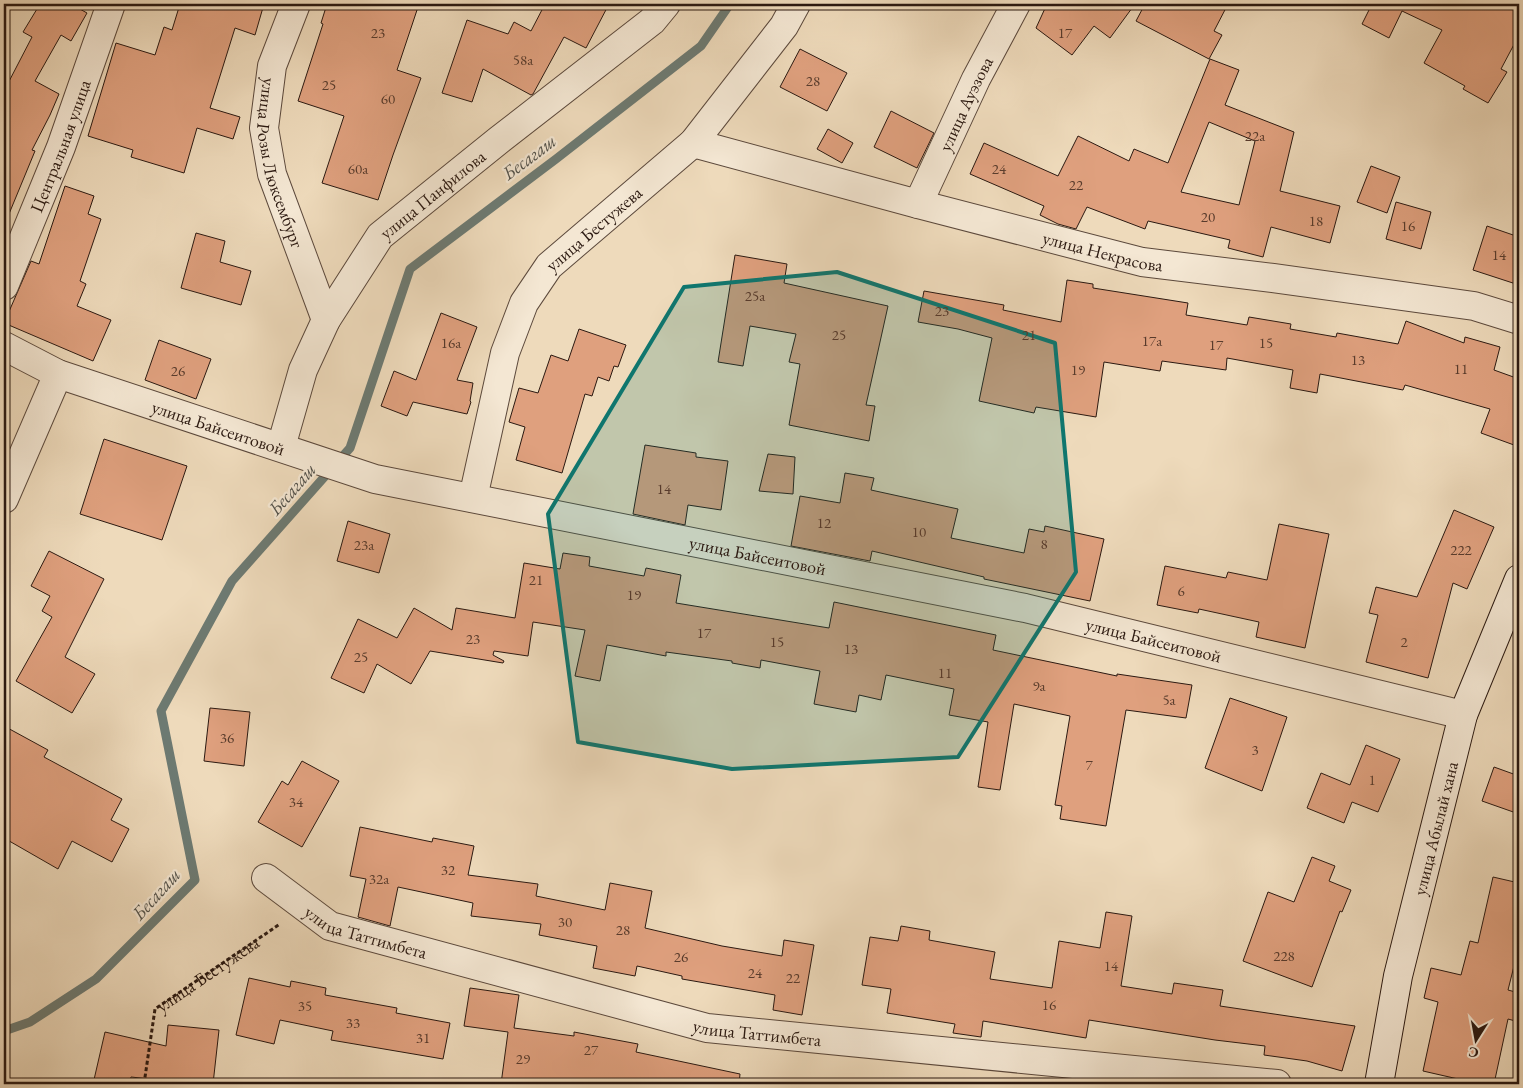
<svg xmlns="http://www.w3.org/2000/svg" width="1523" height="1088" font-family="'EB Garamond',serif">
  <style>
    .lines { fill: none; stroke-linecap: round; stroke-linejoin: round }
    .stream { stroke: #6d7a72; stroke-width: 9 }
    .building { fill: #dfa07e; stroke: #2b1911; fill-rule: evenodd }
    .street-casing { stroke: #5c493c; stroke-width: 30 }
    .secondary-casing { stroke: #2b1911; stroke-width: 30 }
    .path { stroke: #2b1911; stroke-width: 3; stroke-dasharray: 4 2.5; stroke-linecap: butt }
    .street { stroke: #f4e7d3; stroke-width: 28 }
    .secondary { stroke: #f4e7d3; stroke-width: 28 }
    .marked { fill: #0f766e; fill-opacity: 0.2; stroke: #0f766e; stroke-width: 4; stroke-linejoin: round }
    .labels { text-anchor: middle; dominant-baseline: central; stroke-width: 4.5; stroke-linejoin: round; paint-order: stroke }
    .number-label { font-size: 15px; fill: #583b2c }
    .street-label { font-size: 18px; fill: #2b1911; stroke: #f4e7d3 }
    .water-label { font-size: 19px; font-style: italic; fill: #52514a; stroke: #f4e7d3 }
  </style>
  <rect width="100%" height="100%" fill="#eedabb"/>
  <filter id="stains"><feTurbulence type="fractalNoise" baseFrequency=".004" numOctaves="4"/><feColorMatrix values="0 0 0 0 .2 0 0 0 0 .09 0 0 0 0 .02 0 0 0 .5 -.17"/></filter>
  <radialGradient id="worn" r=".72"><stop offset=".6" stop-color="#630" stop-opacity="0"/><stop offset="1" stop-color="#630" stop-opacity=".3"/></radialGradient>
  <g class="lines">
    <path class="stream" d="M 4,1031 L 30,1022 L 96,979 L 195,880 L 161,711 L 232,581 L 350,448 L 410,269 L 556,159 L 701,46 L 730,4"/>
  </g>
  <g class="building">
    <path d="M 40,4 L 71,4 L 87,13 L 71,41 L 61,35 L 35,81 L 59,94 L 50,115 L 32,150 L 35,151 L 4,226 L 4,91 L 32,37 L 23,32 Z"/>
    <path d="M 180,4 L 264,4 L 255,35 L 235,28 L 210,108 L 240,117 L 233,139 L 197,128 L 184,173 L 131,157 L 133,150 L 88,136 L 116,43 L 155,55 L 164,27 L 172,30 Z"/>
    <path d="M 327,4 L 419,4 L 397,70 L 421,78 L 393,155 L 378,200 L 322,183 L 344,116 L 298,101 L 323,24 L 321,23 Z"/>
    <path d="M 545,4 L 609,4 L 586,48 L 564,37 L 533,94 L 531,95 L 483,69 L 472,102 L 442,93 L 467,20 L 508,34 L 514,22 L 531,31 Z"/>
    <path d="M 1047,4 L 1135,4 L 1110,38 L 1094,26 L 1072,55 L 1036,28 Z"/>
    <path d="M 1145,4 L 1228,4 L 1214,31 L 1222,35 L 1209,59 L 1136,21 Z"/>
    <path d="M 1372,4 L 1519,4 L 1519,35 L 1501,69 L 1507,72 L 1488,103 L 1463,89 L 1465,86 L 1424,63 L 1442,30 L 1402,11 L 1389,38 L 1362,24 Z"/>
    <path d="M 800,49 L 847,73 L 827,111 L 780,87 Z"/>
    <path d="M 1210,59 L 1239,70 L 1225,105 L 1294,132 L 1280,191 L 1340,206 L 1330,243 L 1271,227 L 1263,257 L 1228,248 L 1230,240 L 1148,221 L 1145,229 L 1087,207 L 1076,229 L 1058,224 L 1040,215 L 1044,206 L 970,174 L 984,143 L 1058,176 L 1078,136 L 1129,161 L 1134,149 L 1168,163 ZM 1209,122 L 1255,141 L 1239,205 L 1181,192 Z"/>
    <path d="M 891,111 L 934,133 L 917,168 L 874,147 Z"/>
    <path d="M 828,129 L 853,143 L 842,163 L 817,149 Z"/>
    <path d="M 1371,166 L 1400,177 L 1387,213 L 1357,202 Z"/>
    <path d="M 65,186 L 94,196 L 88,214 L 101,219 L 80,281 L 86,284 L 77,306 L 111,320 L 93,361 L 4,323 L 31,261 L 39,264 Z"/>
    <path d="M 1396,202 L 1431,212 L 1421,249 L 1386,239 Z"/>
    <path d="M 1487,226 L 1519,237 L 1519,285 L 1473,270 Z"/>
    <path d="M 196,233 L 225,241 L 220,262 L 251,271 L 241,305 L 181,288 Z"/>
    <path d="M 735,255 L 787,264 L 784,283 L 888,306 L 866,405 L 875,406 L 869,441 L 789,425 L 800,364 L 789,362 L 796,334 L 750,326 L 743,366 L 718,362 Z"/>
    <path d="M 1067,280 L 1093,284 L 1093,288 L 1188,303 L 1186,315 L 1247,325 L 1249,317 L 1291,324 L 1290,329 L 1336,337 L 1337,333 L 1398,344 L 1406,321 L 1464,343 L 1465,337 L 1500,347 L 1494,370 L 1519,379 L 1519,430 L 1514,445 L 1481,433 L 1490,409 L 1405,385 L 1403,390 L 1320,374 L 1317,393 L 1290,388 L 1293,370 L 1227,358 L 1226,370 L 1162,361 L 1160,371 L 1104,362 L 1096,417 L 1036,407 L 1034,413 L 979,401 L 992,338 L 958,329 L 918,322 L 924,291 L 1004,305 L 1003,310 L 1061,322 Z"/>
    <path d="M 441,313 L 477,327 L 457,380 L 473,383 L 470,401 L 471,402 L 467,414 L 413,402 L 407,416 L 381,406 L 394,371 L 416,380 Z"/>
    <path d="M 579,329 L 626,345 L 618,367 L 614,366 L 609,381 L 598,377 L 592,396 L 585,394 L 562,473 L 516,460 L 525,427 L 509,422 L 519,388 L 538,393 L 551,355 L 568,361 Z"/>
    <path d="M 159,340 L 211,359 L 196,399 L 145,380 Z"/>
    <path d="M 104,439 L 187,466 L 162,540 L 80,514 Z"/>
    <path d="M 645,445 L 696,453 L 696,457 L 728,461 L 721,510 L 688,505 L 685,525 L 633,514 Z"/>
    <path d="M 768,454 L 795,457 L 793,494 L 759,491 Z"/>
    <path d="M 845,473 L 874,478 L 871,490 L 958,509 L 951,538 L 1024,553 L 1029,529 L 1044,532 L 1045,526 L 1104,539 L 1090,601 L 984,579 L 984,577 L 872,551 L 870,561 L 791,546 L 800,496 L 840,503 Z"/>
    <path d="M 1454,510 L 1494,527 L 1467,589 L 1453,583 L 1428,678 L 1366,662 L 1378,615 L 1369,613 L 1376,587 L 1417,597 Z"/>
    <path d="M 348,521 L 390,534 L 379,573 L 337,561 Z"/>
    <path d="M 1279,524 L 1329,534 L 1305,648 L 1256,637 L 1259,622 L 1199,609 L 1198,613 L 1157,605 L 1165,566 L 1226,578 L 1228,572 L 1267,580 Z"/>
    <path d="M 49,551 L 104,579 L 65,657 L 95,674 L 72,713 L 16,681 L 52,617 L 42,611 L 50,596 L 31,586 Z"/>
    <path d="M 563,553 L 590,557 L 589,566 L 644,576 L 646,568 L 681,575 L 676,603 L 829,628 L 834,602 L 996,635 L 993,650 L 1117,676 L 1117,674 L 1192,685 L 1186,718 L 1126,710 L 1106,826 L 1060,819 L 1062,806 L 1055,805 L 1070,716 L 1014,704 L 1000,790 L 978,787 L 988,722 L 949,715 L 954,689 L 886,675 L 881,700 L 859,695 L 856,712 L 814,704 L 820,671 L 761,660 L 760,668 L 732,663 L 732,661 L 666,652 L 666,656 L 607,645 L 600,681 L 575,676 L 585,630 L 533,622 L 528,656 L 494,651 L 493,655 L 504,661 L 503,663 L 430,651 L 411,684 L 377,664 L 364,693 L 331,678 L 358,619 L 397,638 L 414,608 L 452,630 L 456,608 L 515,618 L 524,563 L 560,569 Z"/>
    <path d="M 1230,698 L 1287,717 L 1262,791 L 1205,768 Z"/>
    <path d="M 210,708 L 250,712 L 244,766 L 204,761 Z"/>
    <path d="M 4,726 L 48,750 L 44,757 L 122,799 L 111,820 L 129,829 L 112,862 L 72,841 L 58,869 L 4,838 Z"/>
    <path d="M 1366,745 L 1400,759 L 1378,812 L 1352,802 L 1344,823 L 1307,808 L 1321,773 L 1350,785 Z"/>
    <path d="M 302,761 L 339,781 L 302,847 L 258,822 L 282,781 L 288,785 Z"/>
    <path d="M 1494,767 L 1519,776 L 1519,814 L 1482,801 Z"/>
    <path d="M 360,827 L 432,842 L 433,838 L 474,846 L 468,875 L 538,884 L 536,896 L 605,910 L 610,883 L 652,891 L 645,928 L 722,946 L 782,956 L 784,940 L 814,945 L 802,1015 L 773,1010 L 775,995 L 682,979 L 682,976 L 637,966 L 635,976 L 593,968 L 597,946 L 539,935 L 541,924 L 471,916 L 473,903 L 398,887 L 390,926 L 358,917 L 366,879 L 350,876 Z"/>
    <path d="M 1312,857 L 1335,866 L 1329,881 L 1351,890 L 1342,912 L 1340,911 L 1312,987 L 1243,961 L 1268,892 L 1294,902 Z"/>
    <path d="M 1493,877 L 1519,883 L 1519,946 L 1508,990 L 1519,993 L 1519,1022 L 1508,1019 L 1494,1084 L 1480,1084 L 1423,1071 L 1438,1002 L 1424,998 L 1431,968 L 1461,975 L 1470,941 L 1478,943 Z"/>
    <path d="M 1106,912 L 1132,916 L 1121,986 L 1172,994 L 1174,983 L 1223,990 L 1220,1006 L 1355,1026 L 1342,1071 L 1307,1061 L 1264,1055 L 1265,1046 L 1215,1040 L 1089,1020 L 1086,1038 L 983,1021 L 981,1037 L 953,1033 L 955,1024 L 887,1013 L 891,989 L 862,985 L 870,937 L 898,941 L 901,926 L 930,931 L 929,940 L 995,952 L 990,979 L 1052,988 L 1059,941 L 1100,948 Z"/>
    <path d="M 249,978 L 290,987 L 291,981 L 326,988 L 325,995 L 397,1008 L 396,1013 L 450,1023 L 443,1059 L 331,1040 L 333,1031 L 280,1020 L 274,1044 L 236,1035 Z"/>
    <path d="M 470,988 L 519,995 L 514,1028 L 574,1036 L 574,1032 L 638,1044 L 636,1052 L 740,1074 L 739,1084 L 501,1084 L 508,1032 L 464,1026 Z"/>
    <path d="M 168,1025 L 219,1030 L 213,1084 L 196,1084 L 131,1077 L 129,1084 L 93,1084 L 105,1032 L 166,1046 Z"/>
  </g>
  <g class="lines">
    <defs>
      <g id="street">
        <path id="s2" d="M 296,4 L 272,66 L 264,128 L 272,174 L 326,320"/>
        <path id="s3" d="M 693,143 L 918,204 L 1142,262 L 1273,278 L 1474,306 L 1519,320"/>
        <path id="s4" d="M 918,204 L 976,79 L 1016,4"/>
        <path id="s5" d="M 4,286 L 61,147 L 111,4"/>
        <path id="s6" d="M 4,346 L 58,374 L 375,479 L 1025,608 L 1463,715"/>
        <path id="s7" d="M 281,447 L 303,370 L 326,320 L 380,236 L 499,140 L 652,21 L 666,4"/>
        <path id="s8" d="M 473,498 L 505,353 L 524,303 L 549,266 L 693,143 L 784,26 L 796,4"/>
        <path d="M 4,499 L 58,374"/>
        <path id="s9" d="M 266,878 L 330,926 L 707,1028 L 1277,1084"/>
      </g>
      <g id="secondary">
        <path id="s10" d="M 1379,1084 L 1398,976 L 1463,715 L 1519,579"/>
      </g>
    </defs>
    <use href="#street" class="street-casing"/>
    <use href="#secondary" class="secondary-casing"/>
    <path class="path" id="s1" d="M 144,1084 L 155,1009 L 280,924"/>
    <use href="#street" class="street"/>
    <use href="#secondary" class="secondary"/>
  </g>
  <path class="marked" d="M 837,272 L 1055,343 L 1076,572 L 958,757 L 732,769 L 578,742 L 548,514 L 684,287 Z"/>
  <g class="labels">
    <g class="number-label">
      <text x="378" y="32">23</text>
      <text x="1065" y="32">17</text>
      <text x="523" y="59">58а</text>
      <text x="813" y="80">28</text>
      <text x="329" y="84">25</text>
      <text x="388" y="98">60</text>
      <text x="1255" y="135">22а</text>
      <text x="358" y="168">60а</text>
      <text x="999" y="168">24</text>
      <text x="1076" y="184">22</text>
      <text x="1208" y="216">20</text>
      <text x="1316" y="220">18</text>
      <text x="1408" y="225">16</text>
      <text x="1499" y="254">14</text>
      <text x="755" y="295">25а</text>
      <text x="942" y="310">23</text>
      <text x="839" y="334">25</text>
      <text x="1029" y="334">21</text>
      <text x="1152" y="340">17а</text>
      <text x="451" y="342">16а</text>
      <text x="1266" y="342">15</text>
      <text x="1216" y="344">17</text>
      <text x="1358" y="359">13</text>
      <text x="1461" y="368">11</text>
      <text x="1078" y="369">19</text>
      <text x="178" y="370">26</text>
      <text x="664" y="488">14</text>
      <text x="824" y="522">12</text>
      <text x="919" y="531">10</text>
      <text x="1044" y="543">8</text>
      <text x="364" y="544">23а</text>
      <text x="1461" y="549">222</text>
      <text x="536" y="579">21</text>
      <text x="1181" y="590">6</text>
      <text x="634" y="594">19</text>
      <text x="704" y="632">17</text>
      <text x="473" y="638">23</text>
      <text x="777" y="641">15</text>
      <text x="1404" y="641">2</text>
      <text x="851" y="648">13</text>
      <text x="361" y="656">25</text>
      <text x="945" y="672">11</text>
      <text x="1039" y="685">9а</text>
      <text x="1169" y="699">5а</text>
      <text x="227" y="737">36</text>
      <text x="1255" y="749">3</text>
      <text x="1089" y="764">7</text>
      <text x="1372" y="779">1</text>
      <text x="296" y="801">34</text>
      <text x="448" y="869">32</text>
      <text x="379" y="878">32а</text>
      <text x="565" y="921">30</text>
      <text x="623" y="929">28</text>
      <text x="1284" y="955">228</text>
      <text x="681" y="956">26</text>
      <text x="1111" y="965">14</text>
      <text x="755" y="972">24</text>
      <text x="793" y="977">22</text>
      <text x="1049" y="1004">16</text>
      <text x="305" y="1005">35</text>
      <text x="353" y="1022">33</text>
      <text x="423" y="1037">31</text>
      <text x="591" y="1049">27</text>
      <text x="523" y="1058">29</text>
    </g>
    <g class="street-label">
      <text stroke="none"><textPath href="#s4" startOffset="111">улица Ауэзова</textPath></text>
      <text stroke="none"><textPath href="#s5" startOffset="151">Центральная улица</textPath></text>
      <text stroke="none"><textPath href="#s2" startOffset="166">улица Розы Люксембург</textPath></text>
      <text stroke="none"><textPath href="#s7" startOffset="302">улица Панфилова</textPath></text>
      <text stroke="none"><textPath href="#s8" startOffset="305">улица Бестужева</textPath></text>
      <text stroke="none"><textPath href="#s3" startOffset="424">улица Некрасова</textPath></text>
      <text stroke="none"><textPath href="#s6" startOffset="230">улица Байсеитовой</textPath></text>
      <text stroke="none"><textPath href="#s6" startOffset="785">улица Байсеитовой</textPath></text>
      <text stroke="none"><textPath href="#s6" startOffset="1190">улица Байсеитовой</textPath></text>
      <text stroke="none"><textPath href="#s10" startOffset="262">улица Абылай хана</textPath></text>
      <text stroke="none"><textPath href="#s9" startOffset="116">улица Таттимбета</textPath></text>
      <text stroke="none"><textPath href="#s1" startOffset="139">улица Бестужева</textPath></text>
      <text stroke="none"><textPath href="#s9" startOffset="521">улица Таттимбета</textPath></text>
    </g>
    <g class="water-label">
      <text transform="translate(529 157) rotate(-37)">Бесагаш</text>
      <text transform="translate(292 489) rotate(-49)">Бесагаш</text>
      <text transform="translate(156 894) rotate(-48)">Бесагаш</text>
    </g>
  </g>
  <rect width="1523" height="1088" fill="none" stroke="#eedabb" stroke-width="20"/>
  <rect x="5" y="5" width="1513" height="1078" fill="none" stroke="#2b1911" stroke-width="2.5"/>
  <rect x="10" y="10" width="1503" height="1068" fill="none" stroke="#2b1911"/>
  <g transform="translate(1476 1040) rotate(191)" stroke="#f4e7d3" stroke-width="4" paint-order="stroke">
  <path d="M0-4L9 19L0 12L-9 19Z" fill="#2b1911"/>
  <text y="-8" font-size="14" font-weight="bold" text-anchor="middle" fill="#2b1911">С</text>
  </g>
  <rect width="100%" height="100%" filter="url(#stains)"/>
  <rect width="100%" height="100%" fill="url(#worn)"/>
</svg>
